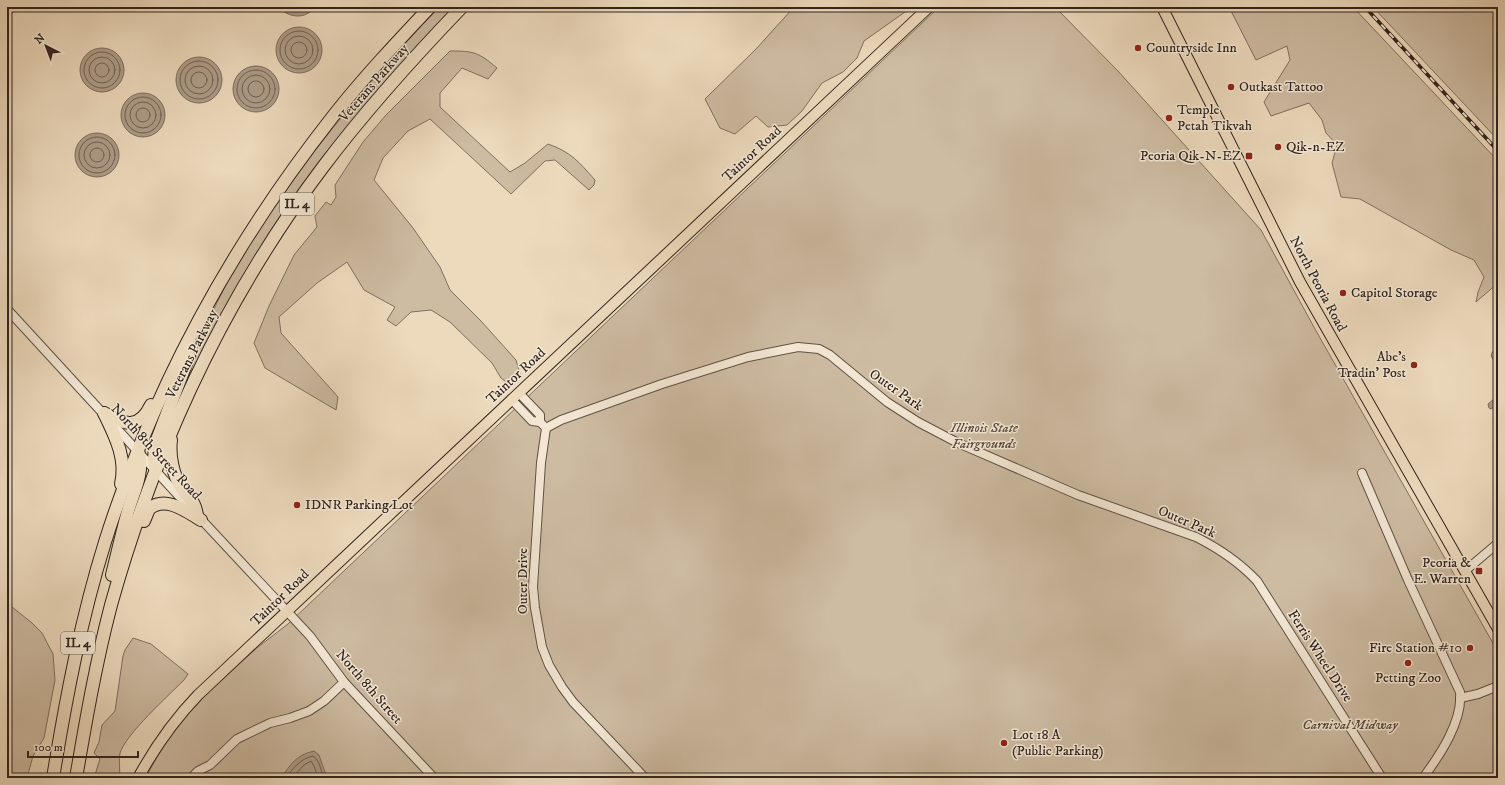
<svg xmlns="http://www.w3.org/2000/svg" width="1505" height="785" font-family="'IM FELL DW Pica',serif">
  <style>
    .green { fill: #cdbba2; stroke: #7e7060 }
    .water { fill: #ad9c87; stroke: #7b6c5d }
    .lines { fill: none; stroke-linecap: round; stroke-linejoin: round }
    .shore { stroke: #6e6052; stroke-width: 1 }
    .river { stroke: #ad9c87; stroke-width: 13 }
    .minor-casing { stroke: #5f5245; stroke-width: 10 }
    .major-casing { stroke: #30241d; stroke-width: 12 }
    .highway-casing { stroke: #30241d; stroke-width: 14 }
    .minor { stroke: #f3e7d4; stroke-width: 8 }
    .major { stroke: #eddabd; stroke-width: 10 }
    .highway { stroke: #eddabd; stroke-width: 12 }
    .rail-casing { stroke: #30241d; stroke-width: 3.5 }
    .rail { stroke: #f3e7d4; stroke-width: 2; stroke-dasharray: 6; stroke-linecap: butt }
    .poi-dot { fill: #8f2418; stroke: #f3e7d4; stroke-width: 1.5 }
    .labels { text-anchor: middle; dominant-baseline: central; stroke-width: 3; stroke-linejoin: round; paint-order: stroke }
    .shield { fill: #f3e7d4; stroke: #6a5e54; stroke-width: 1 }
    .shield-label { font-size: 13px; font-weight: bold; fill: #30241d }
    .poi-label { font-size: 14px; fill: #30241d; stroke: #f3e7d4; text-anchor: start }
    .street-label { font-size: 14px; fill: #30241d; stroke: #f3e7d4 }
    .park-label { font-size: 14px; font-style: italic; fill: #574a3e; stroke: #f3e7d4 }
  </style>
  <rect width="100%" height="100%" fill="#eddabd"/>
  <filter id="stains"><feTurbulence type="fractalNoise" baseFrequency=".005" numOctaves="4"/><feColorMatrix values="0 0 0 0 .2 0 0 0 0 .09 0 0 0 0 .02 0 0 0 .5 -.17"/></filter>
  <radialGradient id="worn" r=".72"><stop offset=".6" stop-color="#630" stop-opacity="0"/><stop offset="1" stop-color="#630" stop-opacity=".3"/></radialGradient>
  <g class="green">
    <path d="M 439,7 L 454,7 C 401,64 349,121 303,184 C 253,253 212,328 176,404 C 191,360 209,315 232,274 C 245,250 260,227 276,205 C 325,133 379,70 439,7 Z"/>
    <path d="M 794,7 L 912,7 L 864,41 L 857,58 L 843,72 L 822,83 L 802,111 L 787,125 L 768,127 L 756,116 L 735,134 L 720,128 L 705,99 L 756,49 Z"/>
    <path d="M 939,7 L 1055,7 L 1118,71 L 1261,230 L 1315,329 L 1498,652 L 1498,778 L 146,778 C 176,714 232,666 288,624 Z"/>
    <path d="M 1229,7 L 1353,7 L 1498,161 L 1498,283 L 1476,302 L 1478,292 L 1484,277 L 1474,260 L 1451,250 L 1360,199 L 1341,197 L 1332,163 L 1337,145 L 1326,133 L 1322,120 L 1309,103 L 1271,116 L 1264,102 L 1290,60 L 1287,46 L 1256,60 Z"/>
    <path d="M 1373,7 L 1498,7 L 1498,140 Z"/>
    <path d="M 450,51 C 474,51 478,52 497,68 L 488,79 L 462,68 L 440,93 L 440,107 L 510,172 L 525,163 L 548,144 C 571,152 579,162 595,180 L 594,185 L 589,190 L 555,160 L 545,161 L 511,194 L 430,119 L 408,131 L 383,158 L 374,180 L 413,228 L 440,267 L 450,290 L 481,321 L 516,360 L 520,374 L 510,385 L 501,378 L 492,363 L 450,322 L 431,310 L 411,312 L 396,326 L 387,320 L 395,307 L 364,290 L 347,262 L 317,283 L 279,317 L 281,333 L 338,397 L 336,410 L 265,368 L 254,343 L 269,306 L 294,255 L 317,227 L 315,216 L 326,202 L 331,205 L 336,197 L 335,185 L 363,142 L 386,115 Z"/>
    <path d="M 7,603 L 32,623 L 42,633 L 53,654 L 55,680 L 44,738 L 33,756 L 27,778 L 7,778 Z"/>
    <path d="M 133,638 L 151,644 L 188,674 L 184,680 C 168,696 126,734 120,753 C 118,760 121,770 119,778 L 94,778 L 100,759 L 94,753 L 99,742 L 102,725 L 115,711 L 123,656 L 125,650 Z"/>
  </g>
  <g class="water">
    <path d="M 278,7 L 315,7 C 305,20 289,18 278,7 Z"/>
    <circle cx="299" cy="50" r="23"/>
    <circle cx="102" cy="70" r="22"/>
    <circle cx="199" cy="80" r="23"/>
    <circle cx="256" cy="89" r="23"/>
    <circle cx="143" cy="115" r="22"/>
    <circle cx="97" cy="155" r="22"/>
    <path d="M 1494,399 L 1498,400 L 1498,404 L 1491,409 L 1489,408 L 1488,404 Z"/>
    <path d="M 314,751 L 319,755 L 327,778 L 281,778 C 291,764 296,755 314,751 Z"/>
  </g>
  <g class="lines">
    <g class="shore">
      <circle cx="299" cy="50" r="19"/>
      <circle cx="299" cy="50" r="14"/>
      <circle cx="299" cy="50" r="8"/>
      <circle cx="102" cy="70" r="18"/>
      <circle cx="102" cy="70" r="13"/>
      <circle cx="199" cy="80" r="19"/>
      <circle cx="102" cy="70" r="7"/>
      <circle cx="199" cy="80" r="14"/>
      <circle cx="256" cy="89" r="19"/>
      <circle cx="199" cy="80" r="8"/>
      <circle cx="256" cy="89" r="14"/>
      <circle cx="256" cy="89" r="8"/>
      <circle cx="143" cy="115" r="18"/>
      <circle cx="143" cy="115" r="13"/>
      <circle cx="143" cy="115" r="7"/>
      <circle cx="97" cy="155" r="18"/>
      <circle cx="97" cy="155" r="13"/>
      <circle cx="97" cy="155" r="7"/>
      <path d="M 286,778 C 293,768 300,759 313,756 C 320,760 321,771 323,778"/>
      <path d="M 292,778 L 304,765 L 311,761 L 314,766 L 318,778"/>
    </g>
    <path class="river" d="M 7,9 L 10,7"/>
    <defs>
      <g id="minor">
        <path d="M 7,309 L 188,506"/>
        <path d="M 1496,355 L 1498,359"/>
        <path d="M 519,393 L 540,415 L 540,422"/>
        <path d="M 511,399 L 532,421 L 540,422 L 546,428 L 541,463 L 533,587 L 535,608 L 542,647 L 549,665 L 562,687 L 573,702 L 645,778"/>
        <path d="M 546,428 L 561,420 L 662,384 L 748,357 L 798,347 L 819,349 L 830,355 L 887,402 L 918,422 L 958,443 L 1078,495 L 1196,537 C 1218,548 1240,563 1257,581 L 1382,778"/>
        <path d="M 1362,473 L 1408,580 L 1460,692 C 1463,721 1440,755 1423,778"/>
        <path d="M 199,517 L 310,636 L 344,682 L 434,778"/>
        <path d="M 1465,571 L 1498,543"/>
        <path d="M 1460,698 L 1478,694 L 1498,686"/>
        <path d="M 191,778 L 198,771 L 210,765 L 237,739 L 270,723 L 290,718 L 309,711 L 324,701 L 344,682"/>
      </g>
      <g id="major">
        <path d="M 1162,7 L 1300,282 L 1498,629"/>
        <path d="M 138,778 C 155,747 174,720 198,695 L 929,7"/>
      </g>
      <g id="highway">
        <path d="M 104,413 C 124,425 139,430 151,405"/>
        <path d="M 104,413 C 115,436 127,458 121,484"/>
        <path d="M 171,440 C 169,456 173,475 182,489 C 190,501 194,499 197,515"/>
        <path d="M 155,469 L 154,460 L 155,445 L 189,356"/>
        <path d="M 144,521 L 149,509 C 165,495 186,511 201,520"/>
        <path d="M 112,575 C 117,554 122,533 128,511 C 133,493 144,473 139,454"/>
        <path d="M 53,778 C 66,698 81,619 105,542 C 154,387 233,243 334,115 C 364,77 397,42 430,7"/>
        <path d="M 76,778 C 86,720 96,662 111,605 C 155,448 225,297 323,167 C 366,110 413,58 462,7"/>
      </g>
    </defs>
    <use href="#minor" class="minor-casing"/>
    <use href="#major" class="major-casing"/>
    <use href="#highway" class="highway-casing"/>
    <use href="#minor" class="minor"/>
    <use href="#major" class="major"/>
    <use href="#highway" class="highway"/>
    <defs>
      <path id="rail" d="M 1365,7 L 1498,151"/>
    </defs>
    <use href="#rail" class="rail-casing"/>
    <use href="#rail" class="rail"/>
  </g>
  <g class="poi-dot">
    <circle cx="1138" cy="48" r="4"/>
    <circle cx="1231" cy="87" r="4"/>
    <circle cx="1169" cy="118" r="4"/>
    <circle cx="1278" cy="147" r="4"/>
    <rect x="1245" y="152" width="8" height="8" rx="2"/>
    <circle cx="1343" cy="293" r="4"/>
    <circle cx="1414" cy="365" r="4"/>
    <circle cx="297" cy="505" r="4"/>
    <rect x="1475" y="567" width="8" height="8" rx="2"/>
    <circle cx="1470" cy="648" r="4"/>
    <circle cx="1408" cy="663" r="4"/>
    <circle cx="1004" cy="743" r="4"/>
  </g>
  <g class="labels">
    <g class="shield">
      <rect x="280" y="193" width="34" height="22" rx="3"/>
      <rect x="61" y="632" width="34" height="22" rx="3"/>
    </g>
    <g class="shield-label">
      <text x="297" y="204">IL 4</text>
      <text x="78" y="643">IL 4</text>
    </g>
    <g class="poi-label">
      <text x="1146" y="48">Countryside Inn</text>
      <text x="1239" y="87">Outkast Tattoo</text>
      <text x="1177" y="110">Temple<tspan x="1177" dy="16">Petah Tikvah</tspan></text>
      <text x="1286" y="147">Qik-n-EZ</text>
      <text x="1241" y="156" text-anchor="end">Peoria Qik-N-EZ</text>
      <text x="1351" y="293">Capitol Storage</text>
      <text x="1406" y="357" text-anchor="end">Abe's<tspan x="1406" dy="16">Tradin' Post</tspan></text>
      <text x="305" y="505">IDNR Parking Lot</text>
      <text x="1471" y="563" text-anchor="end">Peoria &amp;<tspan x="1471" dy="16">E. Warren</tspan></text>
      <text x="1462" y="648" text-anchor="end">Fire Station #10</text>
      <text x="1408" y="678" text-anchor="middle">Petting Zoo</text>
      <text x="1012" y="735">Lot 18 A<tspan x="1012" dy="16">(Public Parking)</tspan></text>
    </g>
    <g class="street-label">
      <text transform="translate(374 83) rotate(-49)">Veterans Parkway</text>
      <text transform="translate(752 154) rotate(-43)">Taintor Road</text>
      <text transform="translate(1318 284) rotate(62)">North Peoria Road</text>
      <text transform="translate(192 354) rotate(-63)">Veterans Parkway</text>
      <text transform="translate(516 376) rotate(-43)">Taintor Road</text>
      <text transform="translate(896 390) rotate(35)">Outer Park</text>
      <text transform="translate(156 452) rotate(47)">North 8th Street Road</text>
      <text transform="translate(1187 522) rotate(23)">Outer Park</text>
      <text transform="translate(523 581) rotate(-90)">Outer Drive</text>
      <text transform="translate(280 598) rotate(-44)">Taintor Road</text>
      <text transform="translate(1320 656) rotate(57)">Ferris Wheel Drive</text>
      <text transform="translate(369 687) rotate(49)">North 8th Street</text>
    </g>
    <g class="park-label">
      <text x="984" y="428">Illinois State<tspan x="984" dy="16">Fairgrounds</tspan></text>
      <text x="1350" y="725">Carnival Midway</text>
    </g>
  </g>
  <rect width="1505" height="785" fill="none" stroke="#eddabd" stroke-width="24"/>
  <rect x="8" y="8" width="1489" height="769" fill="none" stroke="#30241d" stroke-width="2"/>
  <rect x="12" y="12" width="1481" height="761" fill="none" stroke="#30241d"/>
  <g transform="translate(46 46) rotate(318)" stroke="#f3e7d4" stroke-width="3" paint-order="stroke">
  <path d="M0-3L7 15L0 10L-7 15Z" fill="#30241d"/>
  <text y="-6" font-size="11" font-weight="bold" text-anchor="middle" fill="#30241d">N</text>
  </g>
  <path d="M28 751v6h110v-6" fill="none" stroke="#30241d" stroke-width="2"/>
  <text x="34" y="751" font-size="12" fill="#30241d" stroke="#f3e7d4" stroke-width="3" paint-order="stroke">100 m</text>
  <rect width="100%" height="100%" filter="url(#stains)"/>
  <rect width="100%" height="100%" fill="url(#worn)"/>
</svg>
